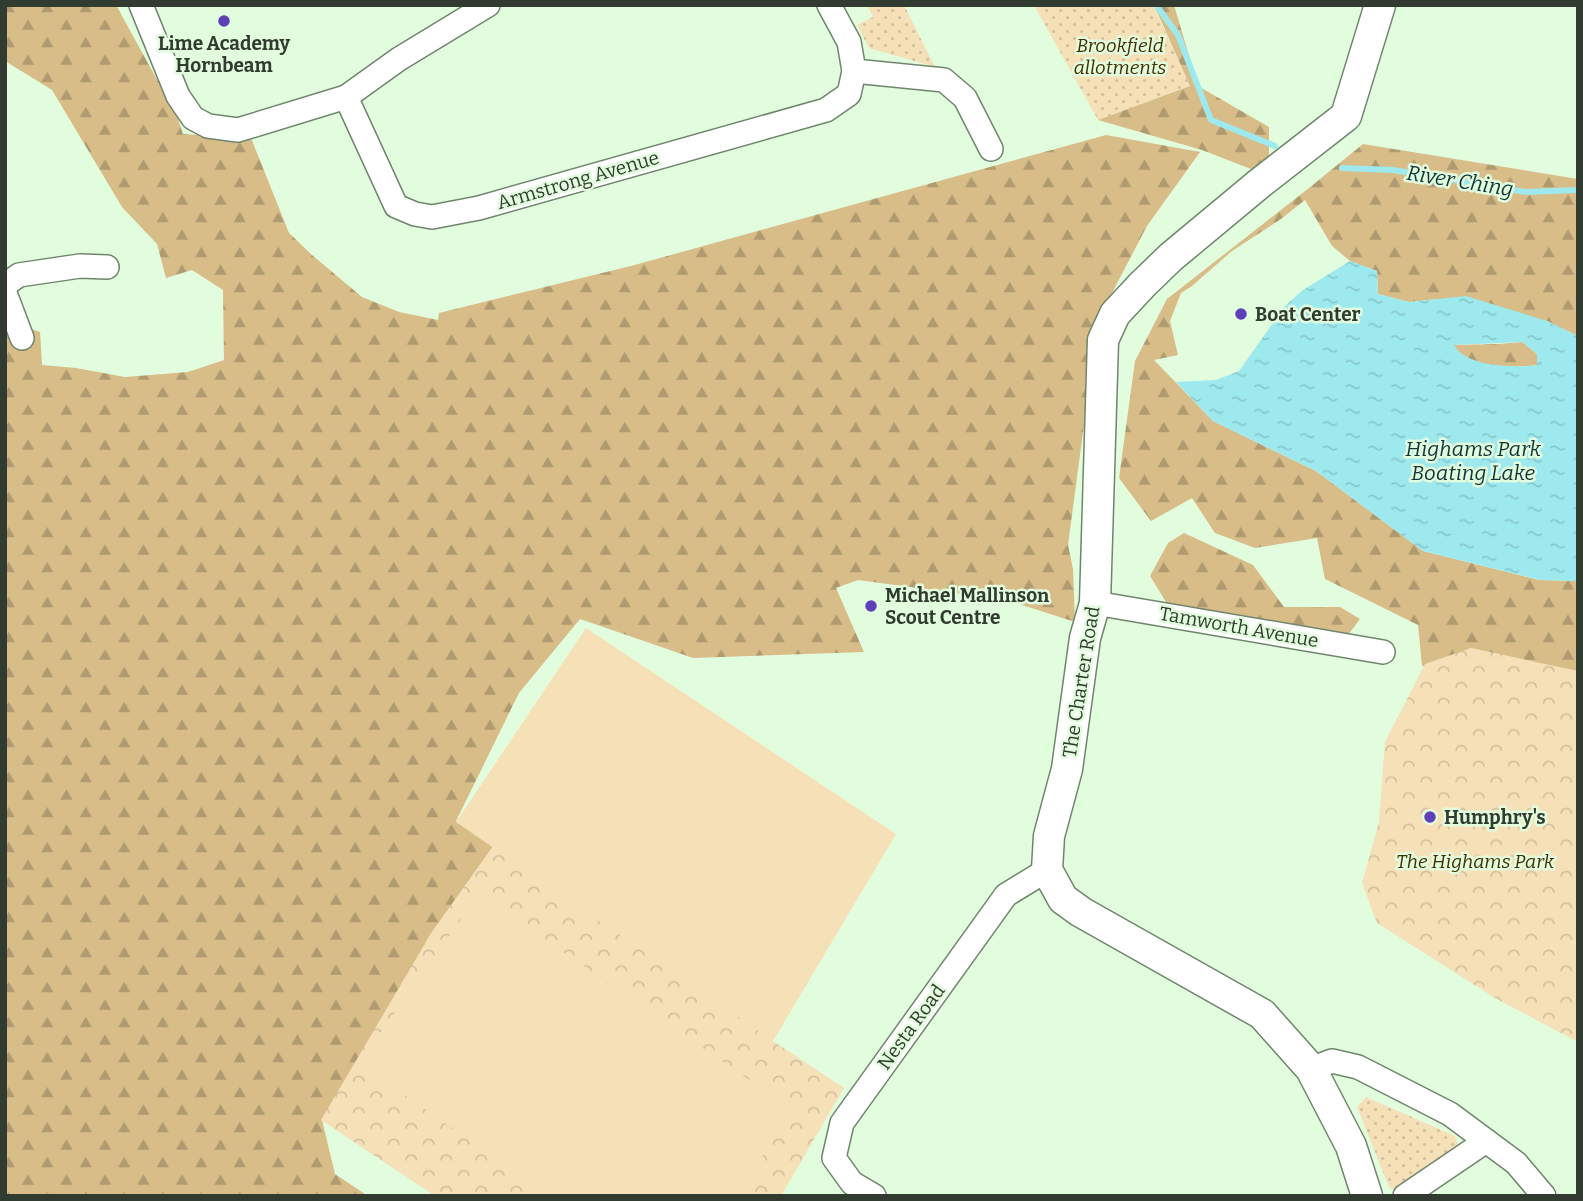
<svg xmlns="http://www.w3.org/2000/svg" width="1583" height="1201" font-family="Bitter,serif">
  <style>
    .grass { fill: url(#grass-dots) }
    .forest { fill: url(#forest-firs) }
    .park { fill: url(#park-crowns) }
    .pitch { fill: #f6e0b7 }
    .water { fill: url(#water-ripples); fill-rule: evenodd }
    .lines { fill: none; stroke-linecap: round; stroke-linejoin: round }
    .stream { stroke: #9de9ee; stroke-width: 6 }
    .minor-casing { stroke: #6f866c; stroke-width: 26 }
    .tertiary-casing { stroke: #6f866c; stroke-width: 33 }
    .minor { stroke: #fff; stroke-width: 23 }
    .tertiary { stroke: #fff; stroke-width: 30 }
    .poi-dot { fill: #5e3fb8; stroke: #e2fcde; stroke-width: 2.5 }
    .labels { text-anchor: middle; dominant-baseline: central; stroke-width: 5; stroke-linejoin: round; paint-order: stroke }
    .poi-label { font-size: 19px; font-weight: bold; fill: #313b2f; stroke: #e2fcde; text-anchor: start }
    .park-label { font-size: 19px; font-style: italic; fill: #422f02; stroke: #e2fcde }
    .street-label { font-size: 19px; fill: #313b2f; stroke: #e2fcde }
    .water-label { font-size: 21px; font-style: italic; fill: #12373a; stroke: #e2fcde }
  </style>
  <defs>
    <pattern id="grass-dots" width="8" height="8" patternUnits="userSpaceOnUse" patternTransform="scale(1.75)"><rect width="8" height="8" fill="#f6e0b7"/><path d="M2 2h.1M6 6h.1" fill="none" stroke="#d3c19e" stroke-width="1.8" stroke-linecap="round"/></pattern>
    <pattern id="forest-firs" width="22" height="20" patternUnits="userSpaceOnUse" patternTransform="scale(1.75)"><rect width="22" height="20" fill="#d8bd88"/><path d="M5 1l3.5 6h-7zM16 11l3.5 6h-7z" fill="#b09b70"/></pattern>
    <pattern id="park-crowns" width="20" height="18" patternUnits="userSpaceOnUse" patternTransform="scale(1.75)"><rect width="20" height="18" fill="#f6e0b7"/><path d="M2 6a3 3 0 1 1 6 0M12 15a3 3 0 1 1 6 0" fill="none" stroke="#d3c19e"/></pattern>
    <pattern id="water-ripples" width="26" height="14" patternUnits="userSpaceOnUse" patternTransform="scale(1.75)"><rect width="26" height="14" fill="#9de9ee"/><path d="M2 4q2-2 4 0t4 0M15 11q2-2 4 0t4 0" fill="none" stroke="#88c9cc"/></pattern>
  </defs>
  <rect width="100%" height="100%" fill="#e2fcde"/>
  <g class="grass">
    <path d="M 867,5 L 904,5 L 935,67 L 869,48 L 857,25 L 873,17 Z"/>
    <path d="M 1034,5 L 1153,5 L 1190,86 L 1098,120 Z"/>
    <path d="M 1366,1097 L 1455,1136 L 1458,1145 L 1395,1190 L 1389,1187 L 1357,1107 Z"/>
  </g>
  <g class="forest">
    <path d="M 5,5 L 116,5 L 177,116 L 183,134 L 251,138 L 289,233 L 312,255 L 362,297 L 399,312 L 438,320 L 439,313 L 631,266 L 1106,135 L 1200,152 L 1147,226 L 1089,337 L 1086,410 L 1068,545 L 1073,569 L 1075,622 L 1007,600 L 858,580 L 836,588 L 864,652 L 693,658 L 580,619 L 519,693 L 456,821 L 494,845 L 430,935 L 361,1063 L 322,1120 L 335,1174 L 368,1196 L 5,1196 L 5,320 L 40,332 L 42,365 L 76,368 L 125,377 L 188,372 L 224,360 L 223,290 L 192,270 L 166,278 L 157,244 L 122,207 L 52,90 L 5,61 Z"/>
    <path d="M 1154,5 L 1174,5 L 1198,86 L 1269,127 L 1269,176 L 1202,150 L 1098,120 L 1190,86 Z"/>
    <path d="M 1363,144 L 1578,179 L 1578,336 L 1547,321 L 1439,299 L 1409,302 L 1378,294 L 1377,271 L 1350,261 L 1332,246 L 1305,200 L 1281,219 L 1232,251 L 1192,286 L 1181,293 L 1170,321 L 1178,355 L 1154,360 L 1213,421 L 1316,471 L 1423,551 L 1539,580 L 1578,581 L 1578,682 L 1422,666 L 1418,625 L 1325,579 L 1317,538 L 1255,548 L 1215,533 L 1192,498 L 1151,521 L 1119,478 L 1135,361 L 1167,299 L 1309,188 Z"/>
    <path d="M 1522,342 L 1537,354 L 1537,365 C 1515,368 1465,368 1454,345 L 1498,344 Z"/>
    <path d="M 1184,533 L 1253,565 L 1284,607 L 1340,607 L 1360,619 L 1348,635 L 1170,608 L 1150,576 L 1168,543 Z"/>
  </g>
  <g class="park">
    <path d="M 1471,648 L 1578,671 L 1578,1042 L 1495,998 L 1377,923 L 1362,883 L 1379,822 L 1385,742 L 1425,664 Z"/>
    <path d="M 494,845 L 773,1041 L 844,1088 L 781,1196 L 435,1196 L 321,1120 L 430,935 Z"/>
  </g>
  <g class="pitch">
    <path d="M 586,628 L 896,834 L 773,1041 L 456,822 Z"/>
    <path d="M 479,894 L 794,1111 L 735,1196 L 549,1196 L 359,1063 Z"/>
  </g>
  <path class="water" d="M 1350,261 L 1377,271 L 1378,294 L 1409,302 L 1466,296 L 1547,321 L 1578,336 L 1578,581 L 1540,580 L 1423,551 L 1316,471 L 1213,421 L 1176,382 L 1216,380 L 1239,371 L 1285,306 L 1303,290 ZM 1522,342 L 1537,354 L 1537,365 C 1516,368 1465,367 1454,345 Z"/>
  <g class="lines">
    <g class="stream">
      <path d="M 1156,5 L 1178,35 L 1211,120 L 1275,146"/>
      <path d="M 1342,168 L 1393,170 L 1526,192 L 1578,190"/>
    </g>
    <defs>
      <g id="minor">
        <path d="M 141,5 L 178,96 L 193,118 L 208,126 L 238,130 L 346,97 L 399,59 L 488,5"/>
        <path d="M 854,71 L 944,80 L 965,98 L 991,149"/>
        <path d="M 346,97 L 396,206 L 415,214 L 432,217 L 479,208 L 826,110 L 849,94 L 854,71 L 849,42 L 829,5"/>
        <path d="M 5,285 L 19,275 L 80,266 L 107,267"/>
        <path d="M 5,293 L 22,338"/>
        <path d="M 1095,603 L 1383,652"/>
        <path d="M 1311,1069 L 1332,1061 L 1358,1067 L 1450,1114 L 1516,1163 L 1544,1196"/>
        <path d="M 874,1196 L 852,1183 L 834,1158 L 842,1123 L 1006,895 L 1047,870"/>
        <path d="M 1405,1196 L 1486,1141"/>
      </g>
      <path id="tertiary" d="M 1367,1196 L 1351,1146 L 1311,1069 L 1262,1014 L 1081,912 L 1063,899 L 1047,870 L 1049,836 L 1067,769 L 1085,638 L 1095,603 L 1103,340 L 1115,314 L 1142,285 L 1171,257 L 1260,183 L 1346,116 L 1380,5"/>
    </defs>
    <use href="#minor" class="minor-casing"/>
    <use href="#tertiary" class="tertiary-casing"/>
    <use href="#minor" class="minor"/>
    <use href="#tertiary" class="tertiary"/>
  </g>
  <g class="poi-dot">
    <circle cx="224" cy="21" r="7"/>
    <circle cx="1241" cy="314" r="7"/>
    <circle cx="871" cy="606" r="7"/>
    <circle cx="1430" cy="817" r="7"/>
  </g>
  <g class="labels">
    <g class="poi-label">
      <text x="224" y="43" text-anchor="middle">Lime Academy<tspan x="224" dy="22">Hornbeam</tspan></text>
      <text x="1255" y="314">Boat Center</text>
      <text x="885" y="595">Michael Mallinson<tspan x="885" dy="22">Scout Centre</tspan></text>
      <text x="1444" y="817">Humphry's</text>
    </g>
    <g class="park-label">
      <text x="1120" y="45">Brookfield<tspan x="1120" dy="22">allotments</tspan></text>
      <text x="1475" y="861">The Highams Park</text>
    </g>
    <g class="street-label">
      <text transform="translate(578 180) rotate(-16)">Armstrong Avenue</text>
      <text transform="translate(1239 627) rotate(10)">Tamworth Avenue</text>
      <text transform="translate(1081 682) rotate(-81)">The Charter Road</text>
      <text transform="translate(911 1027) rotate(-54)">Nesta Road</text>
    </g>
    <g class="water-label">
      <text transform="translate(1460 181) rotate(9)">River Ching</text>
      <text x="1473" y="449">Highams Park<tspan x="1473" dy="24">Boating Lake</tspan></text>
    </g>
  </g>
  <rect width="1583" height="1201" fill="none" stroke="#313b2f" stroke-width="14"/>
</svg>
